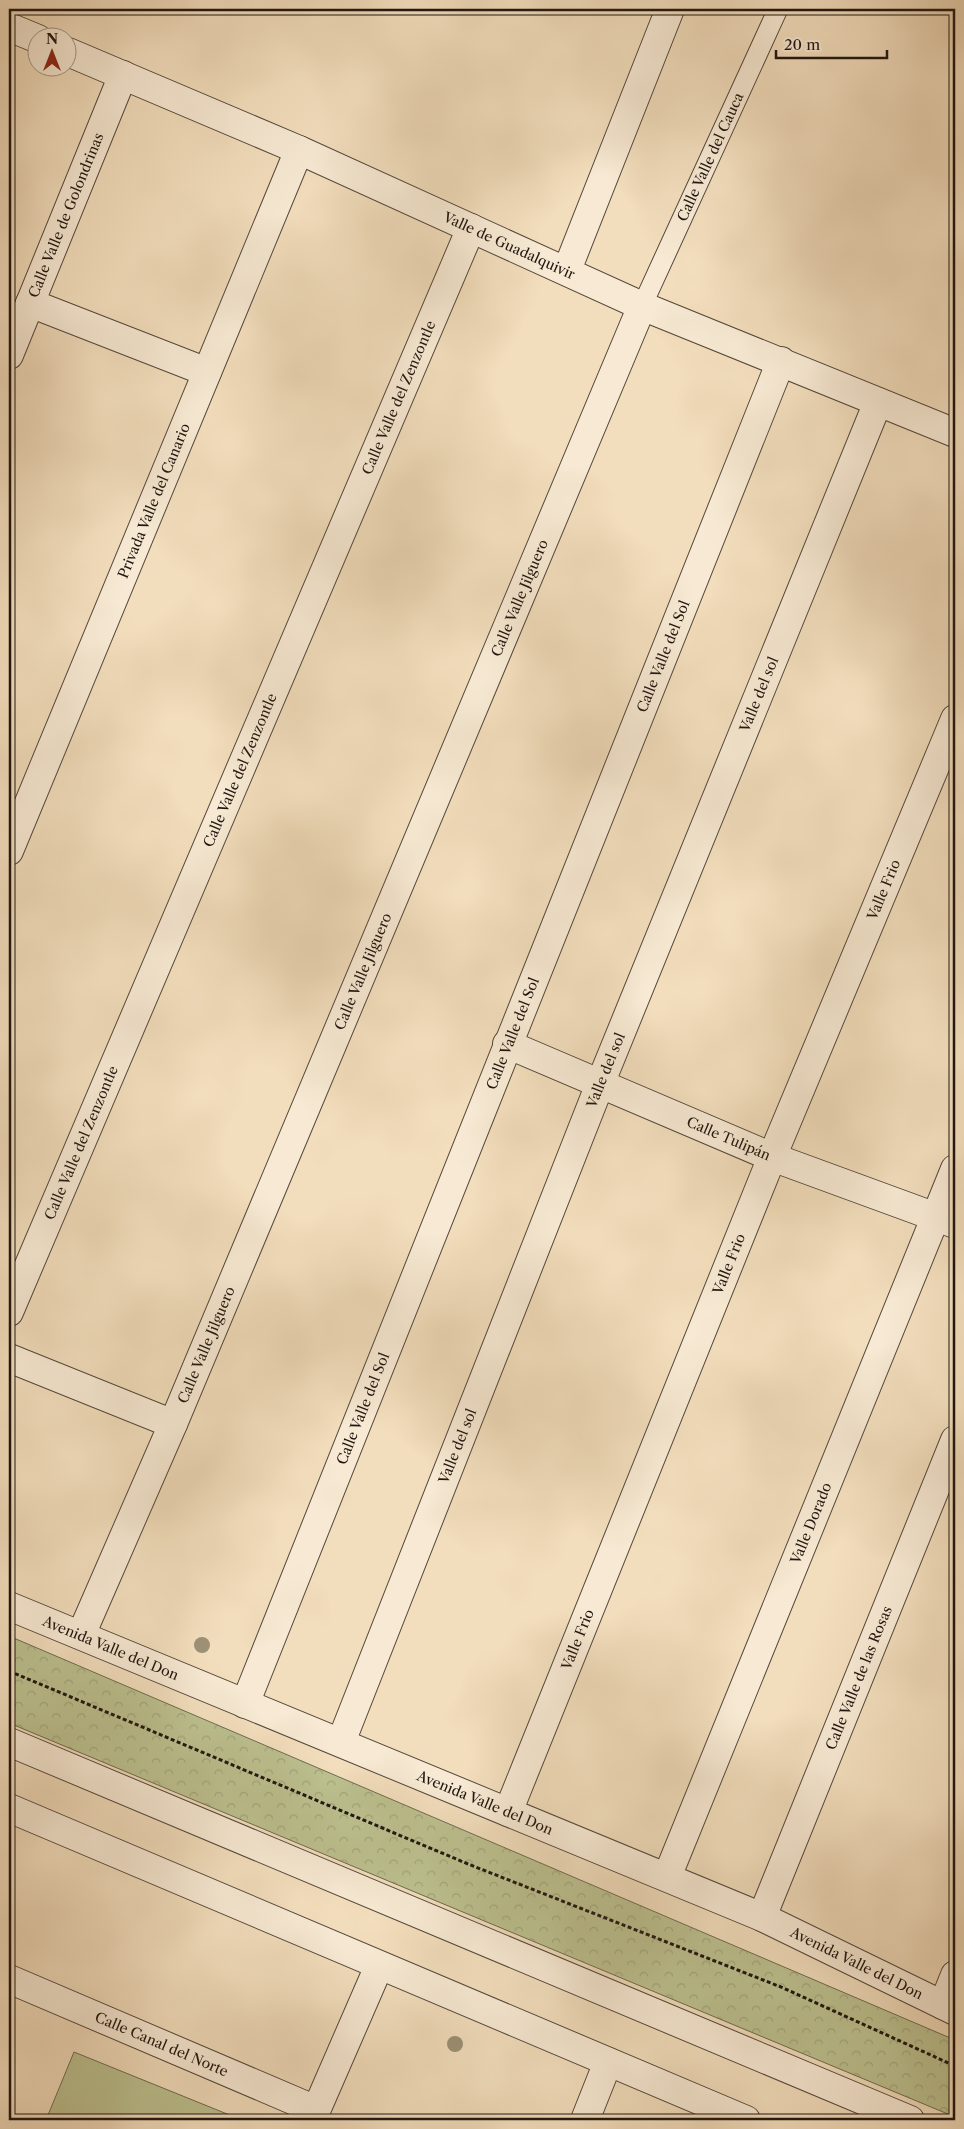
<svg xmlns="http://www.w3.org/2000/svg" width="964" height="2129" font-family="'Libre Caslon Text',serif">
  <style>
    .grass { fill: #bcc08f; stroke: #6e6b50 }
    .park { fill: url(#park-crowns); stroke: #6e6b50 }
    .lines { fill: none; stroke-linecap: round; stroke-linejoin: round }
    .service-casing { stroke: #54483b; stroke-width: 21 }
    .minor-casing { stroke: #54483b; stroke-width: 30 }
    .tertiary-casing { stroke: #54483b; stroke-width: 30 }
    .path { stroke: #201610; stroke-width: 3; stroke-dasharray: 4 2.5; stroke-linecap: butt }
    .service { stroke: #f7e9d3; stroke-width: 19 }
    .minor { stroke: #f7e9d3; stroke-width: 28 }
    .tertiary { stroke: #f7e9d3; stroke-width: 28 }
    .tree { fill: #9d9176 }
    .labels { text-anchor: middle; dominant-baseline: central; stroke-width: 4; stroke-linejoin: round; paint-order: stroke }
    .street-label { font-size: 14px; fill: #201610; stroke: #f7e9d3 }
  </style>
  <defs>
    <pattern id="park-crowns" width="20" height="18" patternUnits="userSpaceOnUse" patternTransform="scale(1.25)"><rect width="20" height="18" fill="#bcc08f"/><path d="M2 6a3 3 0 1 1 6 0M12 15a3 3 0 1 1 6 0" fill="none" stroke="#a1a47a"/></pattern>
  </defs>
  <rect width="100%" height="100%" fill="#f2ddbc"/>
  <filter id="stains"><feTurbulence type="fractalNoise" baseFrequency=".004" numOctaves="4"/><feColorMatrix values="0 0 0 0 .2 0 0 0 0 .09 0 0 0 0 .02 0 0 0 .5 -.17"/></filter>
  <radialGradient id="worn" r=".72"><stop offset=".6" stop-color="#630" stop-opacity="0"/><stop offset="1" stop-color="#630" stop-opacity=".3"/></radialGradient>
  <path class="grass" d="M 74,2052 L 242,2120 L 46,2120 Z"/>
  <path class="park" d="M 9,1636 L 955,2040 L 955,2117 L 9,1723 Z"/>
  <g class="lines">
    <defs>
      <g id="service">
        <path id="s1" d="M 642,306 L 778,9"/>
      </g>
      <g id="minor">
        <path d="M 9,27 L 38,39"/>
        <path id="s2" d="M 68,52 L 299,150 L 642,306 L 955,433"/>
        <path d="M 567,270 L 670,9"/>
        <path d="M 30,303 L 207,372"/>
        <path id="s3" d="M 9,355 L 123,75"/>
        <path id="s4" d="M 9,851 L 299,150"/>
        <path id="s5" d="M 507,1044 L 772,1157 L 955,1224"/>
        <path id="s6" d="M 9,1312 L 471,228"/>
        <path d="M 9,1358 L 173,1424"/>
        <path id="s7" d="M 81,1635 L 173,1424 L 642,306"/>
        <path id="s8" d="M 245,1704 L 781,361"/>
        <path id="s9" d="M 341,1742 L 600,1084 L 878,402"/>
        <path d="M 9,1808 L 746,2120"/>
        <path id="s10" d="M 508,1812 L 772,1157 L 955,719"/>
        <path id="s11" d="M 667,1877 L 955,1169"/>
        <path id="s12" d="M 762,1917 L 955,1440"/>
        <path id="s13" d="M 9,1979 L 316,2110"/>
        <path d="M 943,2005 L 955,1975"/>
        <path d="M 312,2120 L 379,1966"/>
        <path d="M 585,2120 L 608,2062"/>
      </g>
      <g id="tertiary">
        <path id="s14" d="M 9,1606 L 762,1917 L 955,2011"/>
        <path d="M 9,1742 L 910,2120"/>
      </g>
    </defs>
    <use href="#service" class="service-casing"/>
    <use href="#minor" class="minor-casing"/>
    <use href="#tertiary" class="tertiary-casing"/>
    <path class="path" d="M 9,1671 L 468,1864 L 781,1987 L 955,2066"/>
    <use href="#service" class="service"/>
    <use href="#minor" class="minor"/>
    <use href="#tertiary" class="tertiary"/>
  </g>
  <g class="tree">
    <circle cx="202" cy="1645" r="8"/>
    <circle cx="455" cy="2044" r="8"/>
  </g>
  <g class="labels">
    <g class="street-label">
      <text stroke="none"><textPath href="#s1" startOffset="164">Calle Valle del Cauca</textPath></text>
      <text stroke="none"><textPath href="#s3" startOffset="151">Calle Valle de Golondrinas</textPath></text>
      <text stroke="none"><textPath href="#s2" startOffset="482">Valle de Guadalquivir</textPath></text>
      <text stroke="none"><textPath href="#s6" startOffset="994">Calle Valle del Zenzontle</textPath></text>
      <text stroke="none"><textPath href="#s4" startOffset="379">Privada Valle del Canario</textPath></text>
      <text stroke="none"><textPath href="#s7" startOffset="1126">Calle Valle Jilguero</textPath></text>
      <text stroke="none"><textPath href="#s8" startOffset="1128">Calle Valle del Sol</textPath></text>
      <text stroke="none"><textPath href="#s9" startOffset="1128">Valle del sol</textPath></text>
      <text stroke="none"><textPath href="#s6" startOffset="589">Calle Valle del Zenzontle</textPath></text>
      <text stroke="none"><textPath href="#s10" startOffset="996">Valle Frio</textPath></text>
      <text stroke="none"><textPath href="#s7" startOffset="721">Calle Valle Jilguero</textPath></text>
      <text stroke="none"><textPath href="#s8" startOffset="722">Calle Valle del Sol</textPath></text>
      <text stroke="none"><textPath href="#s9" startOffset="722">Valle del sol</textPath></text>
      <text stroke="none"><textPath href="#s5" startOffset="241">Calle Tulipán</textPath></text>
      <text stroke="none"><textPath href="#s6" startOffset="184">Calle Valle del Zenzontle</textPath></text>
      <text stroke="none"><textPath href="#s10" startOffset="591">Valle Frio</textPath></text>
      <text stroke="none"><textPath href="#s7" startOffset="316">Calle Valle Jilguero</textPath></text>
      <text stroke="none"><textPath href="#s8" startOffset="318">Calle Valle del Sol</textPath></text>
      <text stroke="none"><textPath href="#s9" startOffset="318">Valle del sol</textPath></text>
      <text stroke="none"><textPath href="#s11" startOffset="382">Valle Dorado</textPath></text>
      <text stroke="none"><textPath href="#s10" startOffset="186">Valle Frio</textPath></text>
      <text stroke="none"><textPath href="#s14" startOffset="110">Avenida Valle del Don</textPath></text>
      <text stroke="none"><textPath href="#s12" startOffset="258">Calle Valle de las Rosas</textPath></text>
      <text stroke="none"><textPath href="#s14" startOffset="515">Avenida Valle del Don</textPath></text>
      <text stroke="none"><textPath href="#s14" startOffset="920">Avenida Valle del Don</textPath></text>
      <text stroke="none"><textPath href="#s13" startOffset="166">Calle Canal del Norte</textPath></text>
    </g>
  </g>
  <rect width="964" height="2129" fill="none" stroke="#f2ddbc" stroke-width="30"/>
  <rect x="10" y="10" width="944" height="2109" fill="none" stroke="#201610" stroke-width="2.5"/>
  <rect x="15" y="15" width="934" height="2099" fill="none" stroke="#201610"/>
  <g transform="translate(52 52)"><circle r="24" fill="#f7e9d3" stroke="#a19585"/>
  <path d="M0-4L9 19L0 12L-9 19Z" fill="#8f2418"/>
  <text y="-8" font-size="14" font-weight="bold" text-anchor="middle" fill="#201610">N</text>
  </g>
  <path d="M776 50v8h111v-8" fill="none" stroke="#201610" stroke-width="2.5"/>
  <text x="784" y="50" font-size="15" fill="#201610" stroke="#f7e9d3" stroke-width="4" paint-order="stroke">20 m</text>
  <rect width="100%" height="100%" filter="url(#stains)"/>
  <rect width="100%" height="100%" fill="url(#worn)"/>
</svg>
